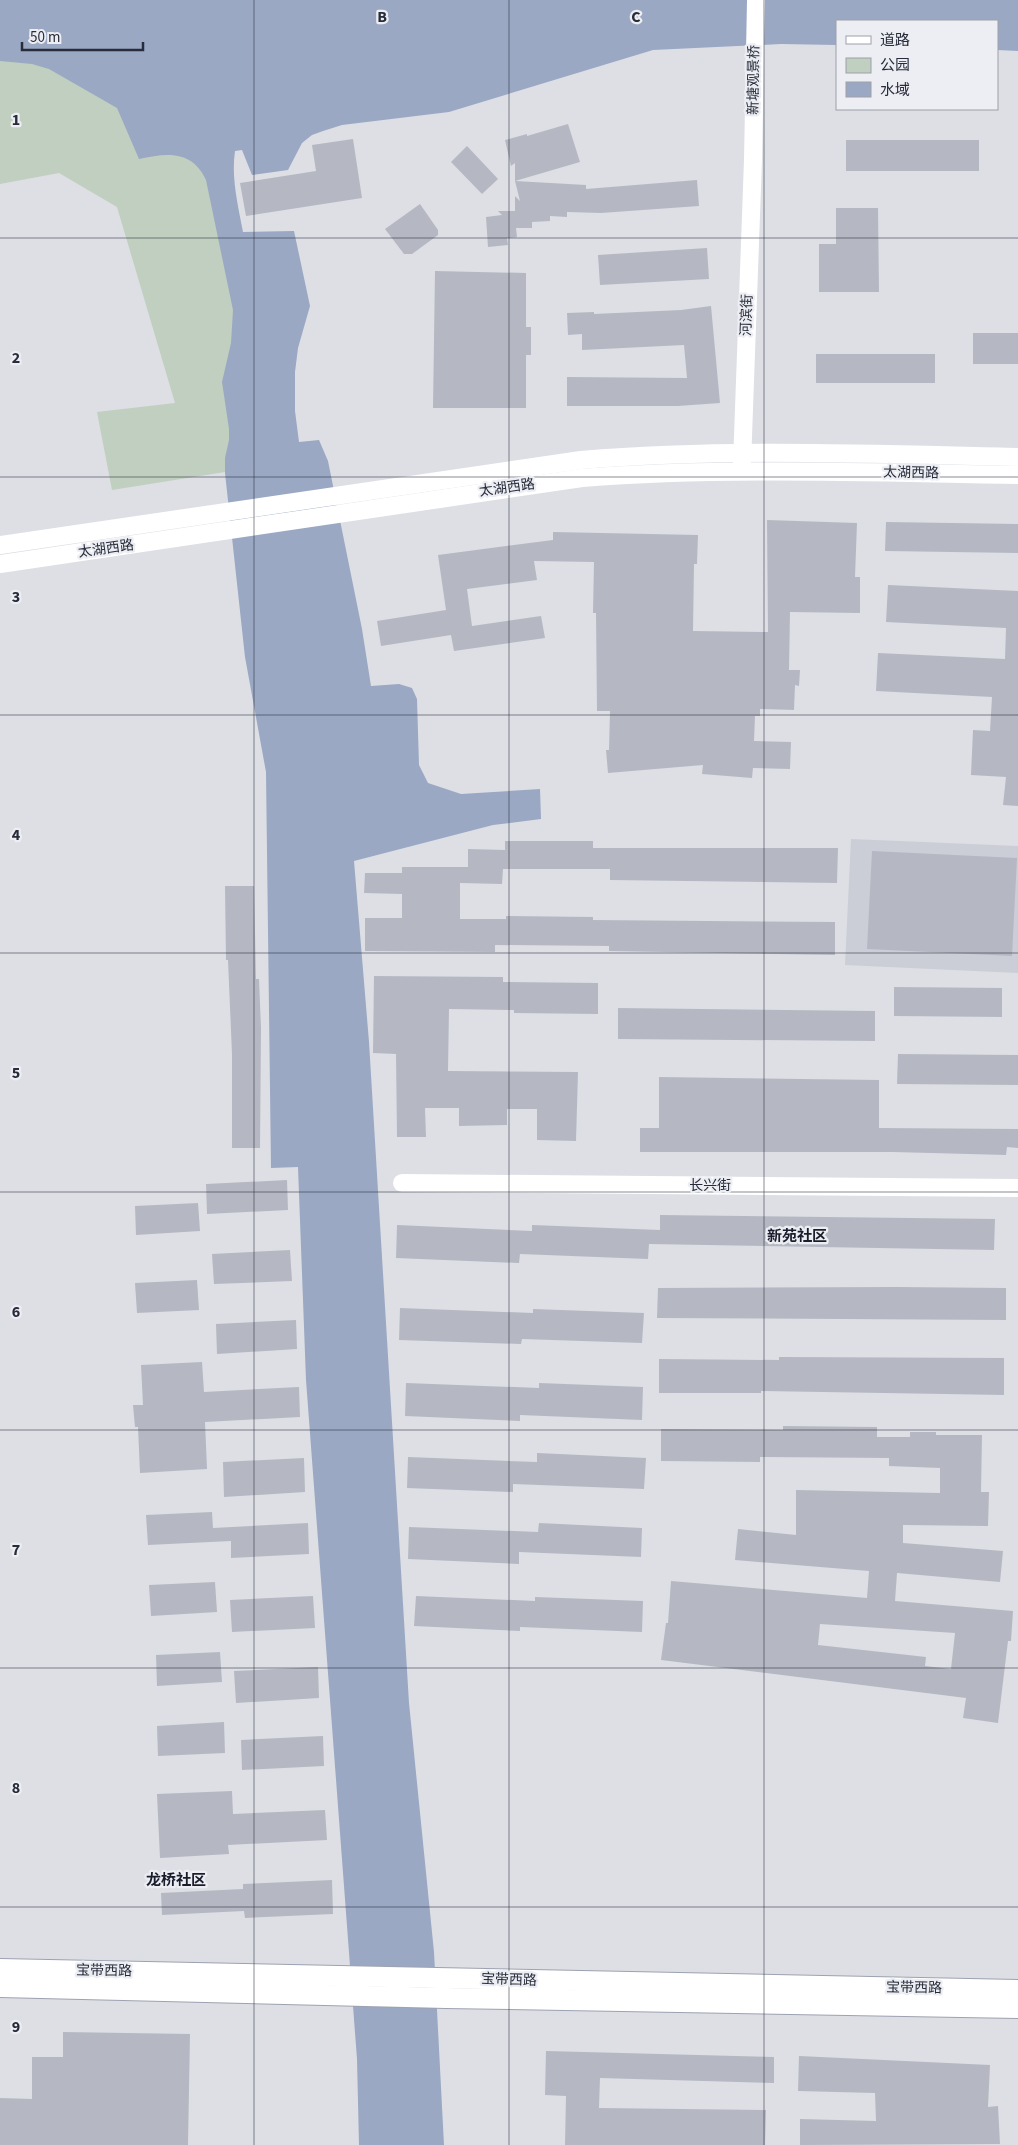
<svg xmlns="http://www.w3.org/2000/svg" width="1018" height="2145" font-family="'Source Sans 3','Noto Sans SC',sans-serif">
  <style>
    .built { fill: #cbced6 }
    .green { fill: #c0cfbf }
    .water { fill: #9aa8c3 }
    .building { fill: #b5b8c2; fill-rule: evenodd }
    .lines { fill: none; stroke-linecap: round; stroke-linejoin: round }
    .primary-casing { stroke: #9da2b0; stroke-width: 22 }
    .secondary { stroke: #fff; stroke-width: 18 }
    .primary { stroke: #fff; stroke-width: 20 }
    .grid { fill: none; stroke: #282c3a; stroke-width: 1; stroke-opacity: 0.55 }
    .labels { text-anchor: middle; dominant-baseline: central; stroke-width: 4.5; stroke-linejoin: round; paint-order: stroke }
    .street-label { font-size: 14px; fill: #282c3a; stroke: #eceef3 }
    .neighbourhood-label { font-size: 15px; font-weight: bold; fill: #1a1d2b; stroke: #eceef3 }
    .grid-label { font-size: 16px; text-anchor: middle; font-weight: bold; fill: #282c3a; stroke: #eceef3; stroke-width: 4.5; stroke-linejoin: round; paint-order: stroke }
  </style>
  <rect width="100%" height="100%" fill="#dddfe5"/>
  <path class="built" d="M 851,839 L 1018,846 L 1018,973 L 845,965 Z"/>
  <path class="green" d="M 0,30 L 164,31 L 229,234 L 250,468 L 112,490 L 97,412 L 175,403 L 117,207 L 59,173 L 0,184 Z"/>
  <path class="water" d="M 0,0 L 1018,0 L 1018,51 L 997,50 L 997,21 L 837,21 L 837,45 L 781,44 L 653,50 L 449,112 L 342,125 L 323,131 L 312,135 L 302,143 L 288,170 L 252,175 L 242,150 L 235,151 C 231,178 238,205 243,232 L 294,231 L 310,306 L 298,348 L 295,372 L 295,411 L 299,442 L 319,440 L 328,461 L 362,629 L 371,686 L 399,684 L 412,688 L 417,699 L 419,765 L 428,783 L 461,794 L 540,789 L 541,819 L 493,825 L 354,861 L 369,1042 L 409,1703 L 434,1952 L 444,2145 L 359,2145 L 357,2059 L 306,1380 L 298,1167 L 271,1168 L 266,772 L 245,657 L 225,473 L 225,458 L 229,440 L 229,429 L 222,382 L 231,343 L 233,310 L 206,180 C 192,150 167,153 139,159 L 117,108 L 49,69 L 32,64 L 0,61 Z"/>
  <g class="building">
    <path d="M 568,124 L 580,162 L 515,181 L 515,163 L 511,166 L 505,140 L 527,134 L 527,136 Z"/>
    <path d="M 353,139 L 362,198 L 246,216 L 240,183 L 316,171 L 312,145 Z"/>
    <rect x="846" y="140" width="133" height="31"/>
    <path d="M 467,146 L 498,179 L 482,194 L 451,162 Z"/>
    <path d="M 697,180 L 699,206 L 601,213 L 567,212 L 567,217 L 550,216 L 550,221 L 532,222 L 532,228 L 516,228 L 517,237 L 507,238 L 508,245 L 488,247 L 486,217 L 502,215 L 498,211 L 515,211 L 515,196 L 520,201 L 515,181 L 586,185 L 586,189 Z"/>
    <path d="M 420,204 L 438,230 L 438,235 L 412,254 L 404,254 L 385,229 Z"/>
    <path d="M 836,208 L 878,208 L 879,292 L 819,292 L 819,244 L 836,244 Z"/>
    <path d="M 707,248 L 709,279 L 600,285 L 598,255 Z"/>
    <path d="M 435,271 L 526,273 L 526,327 L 531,327 L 531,355 L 526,355 L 526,408 L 433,408 Z"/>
    <path d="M 711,306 L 720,403 L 678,406 L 567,406 L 567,377 L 687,378 L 684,345 L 582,350 L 582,334 L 568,335 L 567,313 L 594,312 L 594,314 L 681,310 Z"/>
    <rect x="973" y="333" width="45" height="31"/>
    <rect x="816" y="354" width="119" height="29"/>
    <path d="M 767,520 L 857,523 L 855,577 L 860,577 L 860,613 L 790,612 L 789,670 L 800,670 L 799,686 L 795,685 L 794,710 L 760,709 L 760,716 L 755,716 L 754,741 L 791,742 L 790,769 L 753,768 L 752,778 L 702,774 L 703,765 L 608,773 L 606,750 L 609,750 L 610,711 L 597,711 L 596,613 L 593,613 L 594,562 L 534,561 L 537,580 L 467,589 L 472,626 L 541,616 L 545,638 L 454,651 L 451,635 L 381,646 L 377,621 L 446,610 L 438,555 L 553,540 L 553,532 L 698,535 L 697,564 L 694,564 L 693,631 L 768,632 Z"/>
    <path d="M 886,522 L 1018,524 L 1018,553 L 885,551 Z"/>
    <path d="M 888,585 L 1018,591 L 1018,806 L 1003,805 L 1006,777 L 971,775 L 973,730 L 990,731 L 992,697 L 876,691 L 878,653 L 1005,659 L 1006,628 L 886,622 Z"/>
    <path d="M 505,841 L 593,841 L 593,848 L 838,848 L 837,883 L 610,880 L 610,869 L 503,869 L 502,884 L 460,883 L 460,919 L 506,919 L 506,916 L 593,917 L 593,920 L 835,922 L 835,955 L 609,951 L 609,946 L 495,945 L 495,952 L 365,951 L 365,918 L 402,918 L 402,894 L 364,893 L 365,873 L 402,873 L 402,867 L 468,867 L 468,849 L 505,850 Z"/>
    <path d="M 872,851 L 1017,858 L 1012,956 L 867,949 Z"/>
    <path d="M 225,886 L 254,886 L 256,979 L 259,979 L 261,1028 L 260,1148 L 232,1148 L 232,1054 L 228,960 L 226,960 Z"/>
    <path d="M 374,976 L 503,977 L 503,982 L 598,983 L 598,1014 L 514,1013 L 514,1010 L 449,1009 L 448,1071 L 578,1072 L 576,1141 L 537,1140 L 537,1109 L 507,1109 L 507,1125 L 459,1126 L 459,1108 L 425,1108 L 426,1137 L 397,1137 L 396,1054 L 373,1053 Z"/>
    <path d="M 894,987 L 1002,988 L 1002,1017 L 894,1016 Z"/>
    <path d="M 618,1008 L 875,1011 L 875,1041 L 618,1039 Z"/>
    <path d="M 898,1054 L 1018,1055 L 1018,1085 L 897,1084 Z"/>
    <path d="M 659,1077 L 879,1080 L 879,1128 L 1018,1129 L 1018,1148 L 1007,1147 L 1006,1155 L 893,1152 L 640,1152 L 640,1128 L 659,1128 Z"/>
    <path d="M 287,1180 L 288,1210 L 207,1214 L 206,1184 Z"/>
    <path d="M 198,1203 L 200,1231 L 136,1235 L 135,1206 Z"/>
    <path d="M 660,1215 L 995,1219 L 994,1250 L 649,1244 L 648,1259 L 520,1254 L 519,1263 L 396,1258 L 397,1225 L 532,1231 L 532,1225 L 660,1230 Z"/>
    <path d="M 290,1250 L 292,1281 L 214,1284 L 212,1254 Z"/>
    <path d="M 197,1280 L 199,1310 L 137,1313 L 135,1283 Z"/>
    <path d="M 897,1287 L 1006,1288 L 1006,1320 L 657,1318 L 658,1288 Z"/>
    <path d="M 400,1308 L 533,1313 L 533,1309 L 644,1313 L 642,1343 L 522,1339 L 521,1344 L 399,1340 Z"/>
    <path d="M 296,1320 L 297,1349 L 217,1354 L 216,1324 Z"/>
    <path d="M 779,1357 L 1004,1358 L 1004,1395 L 761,1391 L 761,1393 L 659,1393 L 659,1359 L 779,1360 Z"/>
    <path d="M 202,1362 L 204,1392 L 299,1387 L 300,1417 L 205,1422 L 207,1469 L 140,1473 L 138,1427 L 135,1427 L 133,1405 L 143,1405 L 141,1365 Z"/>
    <path d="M 406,1383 L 539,1388 L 539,1383 L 643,1387 L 642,1420 L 520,1415 L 520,1421 L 405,1416 Z"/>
    <path d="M 783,1426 L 877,1427 L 877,1437 L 910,1437 L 910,1432 L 936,1432 L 936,1435 L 982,1435 L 981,1492 L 989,1492 L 988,1526 L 903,1525 L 903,1543 L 1003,1551 L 1000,1582 L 897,1573 L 895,1601 L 1013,1611 L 1011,1641 L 1008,1641 L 998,1723 L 963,1718 L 966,1698 L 661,1660 L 666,1623 L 668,1623 L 671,1581 L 867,1598 L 869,1571 L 735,1560 L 738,1529 L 796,1535 L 796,1490 L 940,1493 L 940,1468 L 889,1466 L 889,1458 L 760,1457 L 760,1462 L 661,1461 L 661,1429 L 783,1430 ZM 820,1624 L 955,1633 L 951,1669 L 925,1666 L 926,1657 L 818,1645 Z"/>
    <path d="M 537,1453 L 646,1458 L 644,1489 L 513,1484 L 513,1492 L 407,1488 L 408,1457 L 537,1462 Z"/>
    <path d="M 304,1458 L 305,1492 L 224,1497 L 223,1462 Z"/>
    <path d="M 212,1512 L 213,1528 L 308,1523 L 309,1554 L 231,1558 L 231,1541 L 148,1545 L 146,1515 Z"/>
    <path d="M 539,1523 L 642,1528 L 641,1557 L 519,1552 L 519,1564 L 408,1559 L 409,1527 L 538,1532 Z"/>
    <path d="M 215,1582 L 217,1612 L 151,1616 L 149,1585 Z"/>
    <path d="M 313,1596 L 315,1628 L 232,1632 L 230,1600 Z"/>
    <path d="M 416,1596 L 535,1601 L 535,1597 L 643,1601 L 642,1632 L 520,1627 L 520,1631 L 414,1626 Z"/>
    <path d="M 220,1652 L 222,1682 L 157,1686 L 156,1655 Z"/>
    <path d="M 318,1667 L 319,1698 L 236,1703 L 234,1671 Z"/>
    <path d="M 224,1722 L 225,1753 L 158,1756 L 157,1726 Z"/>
    <path d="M 323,1736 L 324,1766 L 242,1770 L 241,1740 Z"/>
    <path d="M 232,1791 L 233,1814 L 325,1810 L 327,1840 L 228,1845 L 229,1854 L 160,1858 L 157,1794 Z"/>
    <path d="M 332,1880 L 333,1914 L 245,1918 L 244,1911 L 162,1915 L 161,1893 L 243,1889 L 243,1884 Z"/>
    <path d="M 63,2032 L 190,2034 L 188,2145 L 0,2145 L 0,2098 L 32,2099 L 32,2057 L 63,2057 Z"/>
    <path d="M 546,2051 L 774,2057 L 774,2083 L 600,2078 L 599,2108 L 766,2110 L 765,2145 L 565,2145 L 566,2096 L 545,2095 Z"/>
    <path d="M 799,2056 L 990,2065 L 988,2107 L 998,2106 L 1000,2144 L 800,2145 L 800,2119 L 876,2121 L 875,2093 L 798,2091 Z"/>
  </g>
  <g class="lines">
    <defs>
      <g id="primary">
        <path d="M 0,1969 L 1018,1990"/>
        <path d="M 0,1987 L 446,1998 L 1018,2008"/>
      </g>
    </defs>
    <use href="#primary" class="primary-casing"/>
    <g class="secondary">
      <path d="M 742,464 L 753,160 L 756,0"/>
      <path d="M 0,545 L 581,460 C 726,448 872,454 1018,457"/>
      <path d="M 0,564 L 582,478 C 727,467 873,473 1018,475"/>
      <path d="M 402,1183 L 1018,1188"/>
    </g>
    <use href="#primary" class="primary"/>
  </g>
  <path class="grid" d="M 254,0 L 254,2145M 509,0 L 509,2145M 764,0 L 764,2145M 0,238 L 1018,238M 0,477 L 1018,477M 0,715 L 1018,715M 0,953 L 1018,953M 0,1192 L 1018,1192M 0,1430 L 1018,1430M 0,1668 L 1018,1668M 0,1907 L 1018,1907"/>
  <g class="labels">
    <g class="street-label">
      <text transform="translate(754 80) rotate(-89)">新塘观景桥</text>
      <text transform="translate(747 315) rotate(-88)">河滨街</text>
      <text transform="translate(911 473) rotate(1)">太湖西路</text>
      <text transform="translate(507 488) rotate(-8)">太湖西路</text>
      <text transform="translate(106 549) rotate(-8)">太湖西路</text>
      <text x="710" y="1186">长兴街</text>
      <text transform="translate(104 1971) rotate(1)">宝带西路</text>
      <text transform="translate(509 1980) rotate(2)">宝带西路</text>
      <text transform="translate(914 1988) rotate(1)">宝带西路</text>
    </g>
    <g class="neighbourhood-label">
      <text x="797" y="1236">新苑社区</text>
      <text x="176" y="1880">龙桥社区</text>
    </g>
  </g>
  <g class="grid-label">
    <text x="382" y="22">B</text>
    <text x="636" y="22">C</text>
    <text x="16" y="125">1</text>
    <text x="16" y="363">2</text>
    <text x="16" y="602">3</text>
    <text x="16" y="840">4</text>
    <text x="16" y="1078">5</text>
    <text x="16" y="1317">6</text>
    <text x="16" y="1555">7</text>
    <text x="16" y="1793">8</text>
    <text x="16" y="2032">9</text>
  </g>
  <rect x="836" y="20" width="162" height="90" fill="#eceef3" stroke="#9ea0a9"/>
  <rect x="846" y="36" width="25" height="8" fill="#ffffff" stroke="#9ea0a9"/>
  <text x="880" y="45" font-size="15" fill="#282c3a">道路</text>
  <rect x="846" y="58" width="25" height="15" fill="#c0cfbf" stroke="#9ea0a9"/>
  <text x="880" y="70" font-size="15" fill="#282c3a">公园</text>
  <rect x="846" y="82" width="25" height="15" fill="#9aa8c3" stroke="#9ea0a9"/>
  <text x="880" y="95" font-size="15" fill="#282c3a">水域</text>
  <path d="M22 42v8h121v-8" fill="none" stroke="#282c3a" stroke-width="2.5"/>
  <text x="30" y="42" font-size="15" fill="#282c3a" stroke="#eceef3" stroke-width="4" paint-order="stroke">50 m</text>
</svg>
